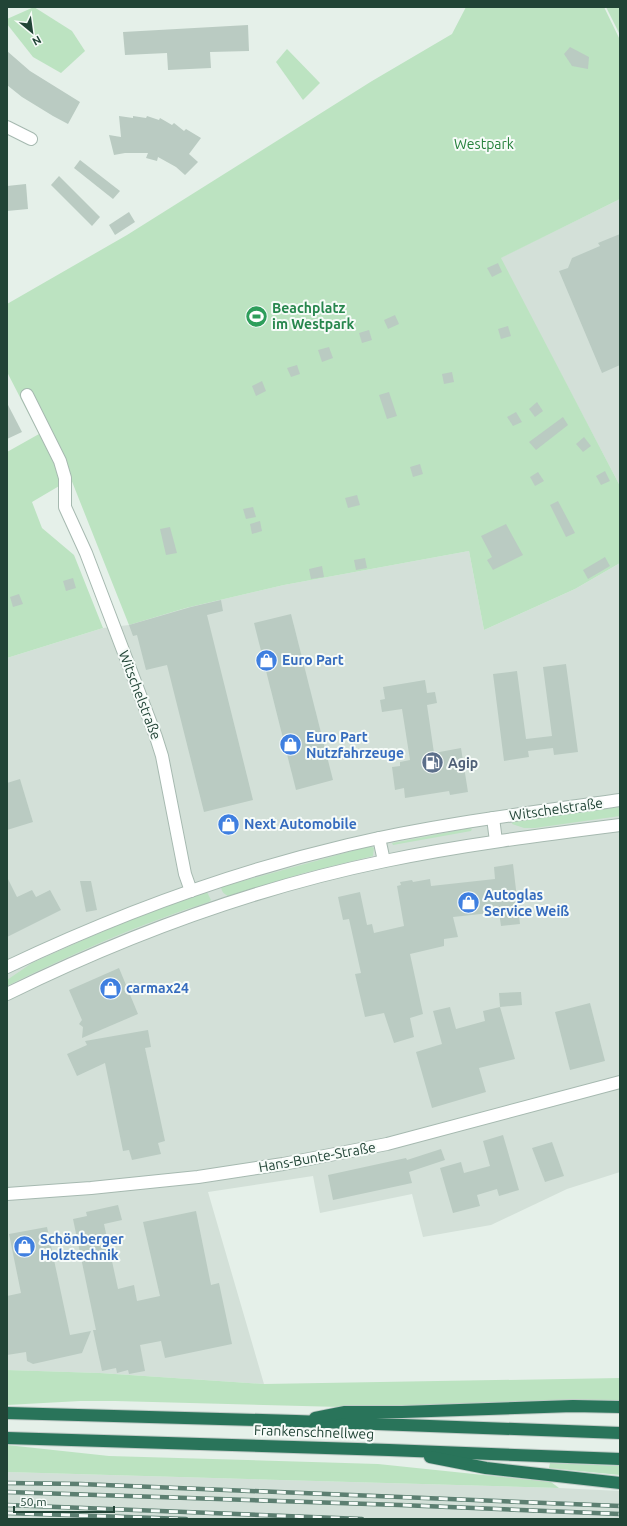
<svg xmlns="http://www.w3.org/2000/svg" width="627" height="1526" font-family="Ubuntu,sans-serif">
  <style>
    .built { fill: #d3e0d8 }
    .green { fill: #bce3c1 }
    .building { fill: #bacbc2 }
    .lines { fill: none; stroke-linecap: round; stroke-linejoin: round }
    .minor-casing { stroke: #a6b9b0; stroke-width: 14 }
    .highway-casing { stroke: #c1cbc7; stroke-width: 14 }
    .minor { stroke: #fff; stroke-width: 12 }
    .highway { stroke: #29745a; stroke-width: 12 }
    .rail-casing { stroke: #5c7f71; stroke-width: 4.5 }
    .rail { stroke: #f6fbf8; stroke-width: 3; stroke-dasharray: 9; stroke-linecap: butt }
    .labels { text-anchor: middle; dominant-baseline: central; stroke-width: 4; stroke-linejoin: round; paint-order: stroke }
    .park-label { font-size: 14px; fill: #26813c; stroke: #f6fbf8 }
    .leisure-label { font-size: 14px; font-weight: bold; fill: #27864d; stroke: #f6fbf8; text-anchor: start }
    .shop-label { font-size: 14px; font-weight: bold; fill: #366cbe; stroke: #f6fbf8; text-anchor: start }
    .street-label { font-size: 14px; fill: #214436; stroke: #f6fbf8 }
    .service-label { font-size: 14px; font-weight: bold; fill: #4e5e75; stroke: #f6fbf8; text-anchor: start }
  </style>
  <rect width="100%" height="100%" fill="#e5f0e9"/>
  <g class="built">
    <path d="M 620,199 L 620,486 L 500,258 Z"/>
    <path d="M 469,551 L 484,630 L 575,589 L 620,563 L 620,1172 L 567,1189 L 491,1225 L 423,1237 L 412,1194 L 320,1213 L 313,1176 L 208,1192 L 264,1384 L 100,1373 L 7,1370 L 7,658 L 103,628 L 129,625 L 186,608 L 284,585 Z"/>
    <path d="M 7,1472 L 559,1488 L 620,1491 L 620,1519 L 7,1519 Z"/>
  </g>
  <g class="green">
    <path d="M 34,7 L 72,31 L 85,51 L 61,73 L 33,57 L 7,24 L 7,19 Z"/>
    <path d="M 466,7 L 604,7 L 620,40 L 620,199 L 501,258 L 620,486 L 620,563 L 575,589 L 484,630 L 469,551 L 284,585 L 186,608 L 129,625 L 71,479 L 32,502 L 42,528 L 74,555 L 103,628 L 7,658 L 7,452 L 39,434 L 7,372 L 7,304 L 127,235 L 372,81 L 452,34 Z"/>
    <path d="M 606,7 L 620,7 L 620,32 L 619,33 Z"/>
    <path d="M 287,49 L 320,83 L 303,100 L 276,62 Z"/>
    <path d="M 620,807 L 620,816 L 535,828 L 524,828 L 512,824 L 513,821 Z"/>
    <path d="M 470,828 L 472,829 L 471,831 L 393,845 L 392,843 Z"/>
    <path d="M 370,846 L 374,848 L 373,856 L 304,873 L 228,896 C 223,893 222,892 221,887 Z"/>
    <path d="M 207,892 L 211,900 L 209,902 C 139,924 72,954 7,986 L 7,980 L 32,963 L 90,937 L 140,916 Z"/>
    <path d="M 7,1370 L 100,1373 L 264,1384 L 620,1378 L 620,1402 L 585,1401 L 341,1407 L 115,1401 L 80,1401 L 7,1405 Z"/>
    <path d="M 7,1445 L 109,1456 L 378,1464 L 551,1482 L 559,1488 L 7,1472 Z"/>
    <path d="M 550,1463 L 620,1466 L 620,1475 L 549,1468 Z"/>
  </g>
  <g class="building">
    <path d="M 248,25 L 249,51 L 210,52 L 211,68 L 168,70 L 167,53 L 125,55 L 123,32 Z"/>
    <path d="M 570,47 L 589,57 L 588,69 L 572,66 L 564,54 Z"/>
    <path d="M 7,51 L 30,71 L 80,102 L 68,124 L 53,116 L 22,97 L 7,85 Z"/>
    <path d="M 119,116 L 133,118 L 133,116 L 146,118 L 147,116 L 159,120 L 160,118 L 172,125 L 174,123 L 184,131 L 186,129 L 201,138 L 189,154 L 198,162 L 185,175 L 176,167 L 158,157 L 157,161 L 146,158 L 148,153 L 125,153 L 114,155 L 109,135 L 121,137 Z"/>
    <path d="M 80,160 L 120,191 L 113,199 L 74,168 Z"/>
    <path d="M 59,176 L 100,217 L 92,226 L 51,185 Z"/>
    <path d="M 26,184 L 28,209 L 7,211 L 7,186 Z"/>
    <path d="M 129,212 L 135,222 L 115,235 L 109,225 Z"/>
    <path d="M 620,234 L 620,365 L 602,373 L 559,271 L 568,268 L 572,258 L 600,246 L 598,243 Z"/>
    <path d="M 498,263 L 502,272 L 492,277 L 487,268 Z"/>
    <path d="M 395,315 L 399,324 L 388,329 L 384,320 Z"/>
    <path d="M 508,326 L 511,336 L 501,339 L 498,329 Z"/>
    <path d="M 369,330 L 372,340 L 362,343 L 359,333 Z"/>
    <path d="M 329,347 L 333,358 L 322,362 L 318,350 Z"/>
    <path d="M 297,365 L 300,374 L 291,377 L 287,368 Z"/>
    <path d="M 452,372 L 454,382 L 444,384 L 442,374 Z"/>
    <path d="M 262,381 L 266,391 L 256,396 L 252,386 Z"/>
    <path d="M 389,392 L 397,416 L 387,419 L 379,395 Z"/>
    <path d="M 537,402 L 543,411 L 535,417 L 529,409 Z"/>
    <path d="M 7,403 L 22,432 L 7,439 Z"/>
    <path d="M 516,412 L 522,422 L 513,426 L 507,417 Z"/>
    <path d="M 563,417 L 568,425 L 536,450 L 529,442 Z"/>
    <path d="M 584,437 L 591,446 L 583,452 L 576,444 Z"/>
    <path d="M 420,464 L 423,474 L 413,477 L 410,467 Z"/>
    <path d="M 605,471 L 610,481 L 601,485 L 596,476 Z"/>
    <path d="M 538,472 L 544,481 L 535,486 L 530,477 Z"/>
    <path d="M 357,495 L 360,505 L 348,508 L 345,498 Z"/>
    <path d="M 558,501 L 575,533 L 566,537 L 550,505 Z"/>
    <path d="M 253,507 L 256,517 L 246,519 L 243,509 Z"/>
    <path d="M 260,521 L 262,531 L 252,534 L 250,524 Z"/>
    <path d="M 506,524 L 523,555 L 493,570 L 487,560 L 492,557 L 481,536 Z"/>
    <path d="M 170,527 L 177,553 L 166,555 L 160,529 Z"/>
    <path d="M 605,557 L 610,566 L 588,579 L 583,570 Z"/>
    <path d="M 365,558 L 367,568 L 356,570 L 354,560 Z"/>
    <path d="M 322,566 L 324,577 L 311,579 L 309,569 Z"/>
    <path d="M 73,578 L 76,588 L 66,591 L 63,581 Z"/>
    <path d="M 19,594 L 23,604 L 13,607 L 10,597 Z"/>
    <path d="M 221,600 L 223,611 L 207,615 L 253,800 L 204,812 L 167,665 L 146,670 L 137,635 L 133,636 L 129,625 L 191,607 Z"/>
    <path d="M 291,614 L 333,780 L 296,790 L 254,623 Z"/>
    <path d="M 566,664 L 578,752 L 554,755 L 553,748 L 528,751 L 529,757 L 504,761 L 493,674 L 517,671 L 526,739 L 552,736 L 543,667 Z"/>
    <path d="M 425,680 L 427,693 L 435,692 L 437,703 L 427,705 L 434,753 L 461,748 L 468,792 L 450,795 L 449,791 L 405,798 L 404,788 L 395,790 L 392,767 L 400,766 L 400,762 L 410,760 L 402,709 L 382,712 L 380,700 L 385,699 L 383,687 Z"/>
    <path d="M 20,779 L 33,822 L 7,830 L 7,783 Z"/>
    <path d="M 513,864 L 520,924 L 501,926 L 499,912 L 453,917 L 458,937 L 444,939 L 444,946 L 410,954 L 423,1014 L 410,1018 L 414,1037 L 394,1043 L 384,1013 L 365,1017 L 355,974 L 361,973 L 349,919 L 343,920 L 338,897 L 360,892 L 367,925 L 372,924 L 374,933 L 404,926 L 397,886 L 401,885 L 400,882 L 412,880 L 413,882 L 430,879 L 431,886 L 495,879 L 494,867 Z"/>
    <path d="M 7,877 L 17,897 L 32,890 L 36,897 L 50,890 L 61,910 L 7,937 Z"/>
    <path d="M 80,881 L 91,881 L 97,910 L 86,912 Z"/>
    <path d="M 119,968 L 138,1014 L 82,1038 L 83,1027 L 79,1024 L 82,1020 L 69,990 Z"/>
    <path d="M 521,992 L 522,1005 L 500,1007 L 499,993 Z"/>
    <path d="M 590,1003 L 605,1061 L 570,1070 L 555,1012 Z"/>
    <path d="M 450,1007 L 456,1029 L 485,1021 L 483,1011 L 500,1007 L 515,1059 L 479,1068 L 486,1092 L 432,1108 L 416,1052 L 442,1044 L 433,1011 Z"/>
    <path d="M 148,1030 L 151,1047 L 145,1048 L 165,1141 L 158,1143 L 161,1154 L 132,1160 L 129,1150 L 123,1151 L 105,1063 L 77,1076 L 67,1054 L 87,1045 L 85,1041 Z"/>
    <path d="M 503,1135 L 519,1190 L 499,1196 L 497,1189 L 477,1195 L 480,1206 L 453,1213 L 440,1168 L 461,1162 L 464,1173 L 490,1166 L 483,1141 Z"/>
    <path d="M 552,1142 L 564,1176 L 545,1182 L 532,1148 Z"/>
    <path d="M 441,1149 L 445,1160 L 409,1172 L 412,1183 L 333,1200 L 328,1175 L 406,1158 L 407,1160 Z"/>
    <path d="M 118,1205 L 122,1220 L 104,1224 L 118,1289 L 134,1285 L 137,1301 L 160,1296 L 143,1222 L 196,1211 L 211,1285 L 219,1283 L 232,1344 L 165,1358 L 161,1341 L 140,1345 L 145,1371 L 129,1374 L 128,1370 L 117,1373 L 116,1368 L 102,1371 L 93,1330 L 96,1330 L 73,1219 L 87,1216 L 86,1212 Z"/>
    <path d="M 47,1227 L 70,1335 L 91,1331 L 82,1353 L 33,1364 L 27,1361 L 26,1352 L 7,1355 L 7,1296 L 21,1293 L 9,1234 Z"/>
  </g>
  <g class="lines">
    <defs>
      <g id="minor">
        <path d="M 7,127 L 31,139"/>
        <path d="M 27,395 L 60,461 L 65,478 L 65,507 L 86,553 L 156,737 L 162,756 L 185,874 L 191,891"/>
        <path d="M 493,818 L 496,841"/>
        <path d="M 379,838 L 384,861"/>
        <path d="M 7,967 C 116,915 229,873 348,845 C 437,824 529,813 620,800"/>
        <path d="M 7,994 C 127,935 254,888 385,861 C 462,845 541,835 620,825"/>
        <path d="M 7,1194 L 91,1188 L 198,1177 L 283,1164 L 387,1144 L 620,1082"/>
      </g>
      <g id="highway">
        <path d="M 7,1413 L 296,1421 L 620,1433"/>
        <path d="M 315,1418 L 345,1412 L 402,1412 L 573,1406 L 620,1407"/>
        <path d="M 7,1438 L 389,1450 L 620,1459"/>
        <path d="M 430,1457 L 486,1468 L 620,1483"/>
      </g>
    </defs>
    <use href="#minor" class="minor-casing"/>
    <use href="#highway" class="highway-casing"/>
    <use href="#minor" class="minor"/>
    <use href="#highway" class="highway"/>
    <defs>
      <g id="rail">
        <path d="M 7,1483 L 80,1484 L 620,1506"/>
        <path d="M 7,1492 L 400,1505 L 620,1514"/>
        <path d="M 7,1505 L 362,1519"/>
        <path d="M 7,1513 L 186,1519"/>
      </g>
    </defs>
    <use href="#rail" class="rail-casing"/>
    <use href="#rail" class="rail"/>
  </g>
  <defs>
    <symbol id="stadium-disc" viewBox="-11 -11 22 22"><circle r="9.5" fill="#2e9e5b" stroke="#f6fbf8"/><path d="M0-5a6.5 5 0 1 0 0 10a6.5 5 0 1 0 0-10ZM-3.5-1.8h7v3.6h-7Z" fill="#fff"/></symbol>
    <symbol id="shop-disc" viewBox="-11 -11 22 22"><circle r="9.5" fill="#3f7fe0" stroke="#f6fbf8"/><path d="M-5-2.5h2.3a2.7 3.5 0 0 1 5.4 0H5L5.5 6h-11ZM-1.5-2.5h3a1.5 2.3 0 0 0-3 0Z" fill="#fff"/></symbol>
    <symbol id="fuel-disc" viewBox="-11 -11 22 22"><circle r="9.5" fill="#5c6f8a" stroke="#f6fbf8"/><path d="M-5.5-6h7V0h2V4h1.3V-2.5L3-4.5l.8-.8L6-3V5H2.5V1h-1V6h-7ZM-4.2-4.7v3.2H.2V-4.7Z" fill="#fff"/></symbol>
  </defs>
  <g fill-rule="evenodd">
    <use href="#stadium-disc" x="244" y="304" width="25" height="25"/>
    <use href="#shop-disc" x="254" y="648" width="25" height="25"/>
    <use href="#shop-disc" x="278" y="732" width="25" height="25"/>
    <use href="#fuel-disc" x="420" y="750" width="25" height="25"/>
    <use href="#shop-disc" x="216" y="812" width="25" height="25"/>
    <use href="#shop-disc" x="456" y="890" width="25" height="25"/>
    <use href="#shop-disc" x="98" y="976" width="25" height="25"/>
    <use href="#shop-disc" x="12" y="1234" width="25" height="25"/>
  </g>
  <g class="labels">
    <g class="park-label">
      <text x="484" y="144">Westpark</text>
    </g>
    <g class="leisure-label">
      <text x="272" y="308">Beachplatz<tspan x="272" dy="16">im Westpark</tspan></text>
    </g>
    <g class="shop-label">
      <text x="282" y="660">Euro Part</text>
      <text x="306" y="737">Euro Part<tspan x="306" dy="16">Nutzfahrzeuge</tspan></text>
      <text x="244" y="824">Next Automobile</text>
      <text x="484" y="895">Autoglas<tspan x="484" dy="16">Service Weiß</tspan></text>
      <text x="126" y="988">carmax24</text>
      <text x="40" y="1239">Schönberger<tspan x="40" dy="16">Holztechnik</tspan></text>
    </g>
    <g class="street-label">
      <text transform="translate(140 695) rotate(69)">Witschelstraße</text>
      <text transform="translate(556 809) rotate(-8)">Witschelstraße</text>
      <text transform="translate(317 1157) rotate(-10)">Hans-Bunte-Straße</text>
      <text transform="translate(314 1432) rotate(2)">Frankenschnellweg</text>
    </g>
    <g class="service-label">
      <text x="448" y="763">Agip</text>
    </g>
  </g>
  <rect width="627" height="1526" fill="none" stroke="#214436" stroke-width="16"/>
  <g transform="translate(32 32) rotate(151)" stroke="#f6fbf8" stroke-width="3" paint-order="stroke">
  <path d="M0-3L7 15L0 10L-7 15Z" fill="#214436"/>
  <text y="-6" font-size="11" font-weight="bold" text-anchor="middle" fill="#214436">N</text>
  </g>
  <path d="M14 1506v6h100v-6" fill="none" stroke="#214436" stroke-width="2"/>
  <text x="20" y="1506" font-size="12" fill="#214436" stroke="#f6fbf8" stroke-width="3" paint-order="stroke">50 m</text>
</svg>
